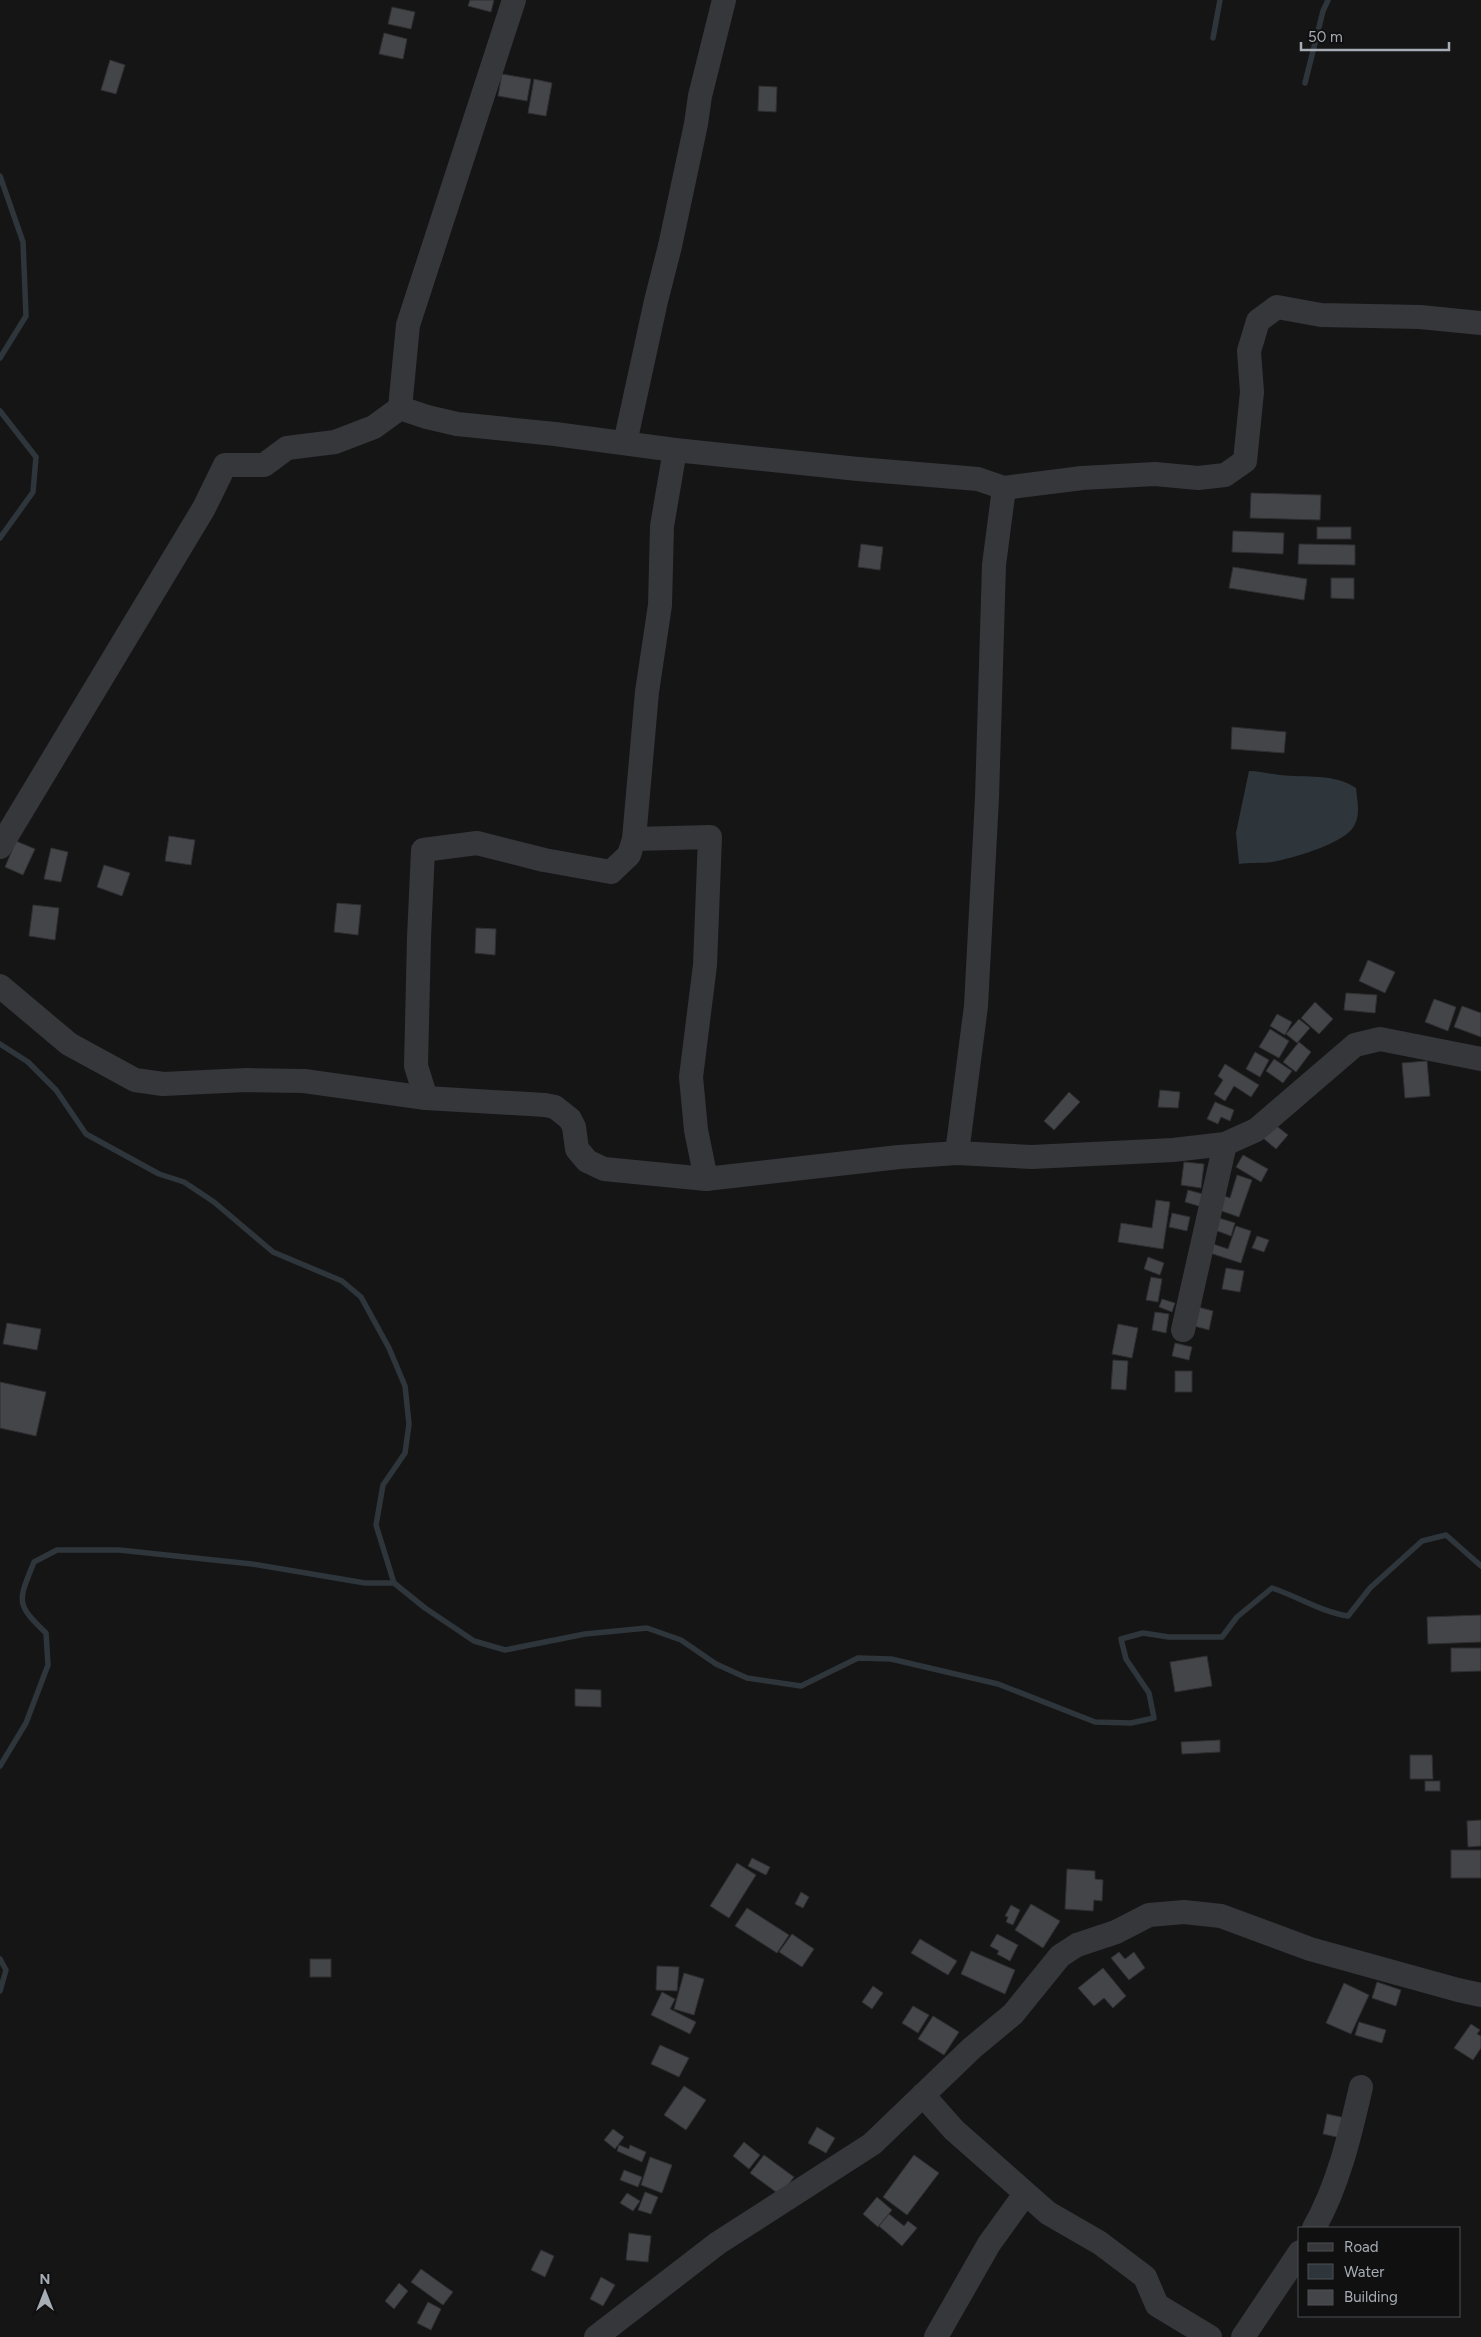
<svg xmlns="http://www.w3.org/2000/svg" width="1481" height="2337" font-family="Figtree,sans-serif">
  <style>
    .water { fill: #2e363b }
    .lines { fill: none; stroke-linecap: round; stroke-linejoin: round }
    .stream { stroke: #2e363b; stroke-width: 5.5 }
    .building { fill: #444549; stroke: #2f2f32 }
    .minor { stroke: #36373b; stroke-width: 24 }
  </style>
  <rect width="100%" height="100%" fill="#151516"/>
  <path class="water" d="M 1249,771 C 1260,771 1269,774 1280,775 C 1306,778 1334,773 1356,788 C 1357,801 1361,814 1354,826 C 1345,843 1296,857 1277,861 C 1265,864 1251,862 1239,864 L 1236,833 Z"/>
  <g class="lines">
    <g class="stream">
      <path d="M 1213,38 L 1220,0"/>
      <path d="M 1305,83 L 1323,11 L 1328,0"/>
      <path d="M 0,176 L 23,242 L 26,316 L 0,358"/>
      <path d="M 0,411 L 36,457 L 33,492 L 0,538"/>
      <path d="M 0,1044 L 28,1062 L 56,1090 L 86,1134 L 159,1174 L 184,1182 L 214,1202 L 273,1252 L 342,1281 L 361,1297 L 389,1348 L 405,1386 L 409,1424 L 405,1453 L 383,1485 L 376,1525 L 394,1583"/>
      <path d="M 0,1766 L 26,1723 L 48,1665 L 46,1633 C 14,1603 19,1600 34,1562 L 57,1550 L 119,1550 L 252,1564 L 365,1583 L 394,1583 L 425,1608 L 474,1641 L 505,1650 L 585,1634 L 647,1628 L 681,1640 L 716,1664 L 747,1678 L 801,1686 L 858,1658 L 891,1659 L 998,1684 L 1095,1722 L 1131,1723 L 1154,1718 L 1149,1693 L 1126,1659 L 1121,1639 L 1143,1633 L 1169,1637 L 1222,1637 L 1237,1617 L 1272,1588 C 1299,1597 1321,1612 1348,1616 L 1370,1588 L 1422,1541 L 1446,1535 L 1481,1566"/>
      <path d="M 0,1959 L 6,1970 L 0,1991"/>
    </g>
  </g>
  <g class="building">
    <path d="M 470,0 L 494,0 L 491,12 L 468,6 Z"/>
    <path d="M 392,7 L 415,12 L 411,29 L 388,24 Z"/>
    <path d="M 384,33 L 407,39 L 403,59 L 379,54 Z"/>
    <path d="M 110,60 L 125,65 L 116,94 L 101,90 Z"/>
    <path d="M 502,74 L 531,79 L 527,101 L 498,96 Z"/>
    <path d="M 534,79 L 552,83 L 546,116 L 528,113 Z"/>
    <path d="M 759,86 L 777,87 L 776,112 L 758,111 Z"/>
    <path d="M 1251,493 L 1321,495 L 1320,520 L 1250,518 Z"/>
    <rect x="1317" y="527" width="34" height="12"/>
    <path d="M 1233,531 L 1284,533 L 1283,554 L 1232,552 Z"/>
    <path d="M 861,544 L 883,547 L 880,570 L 858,567 Z"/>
    <path d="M 1299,544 L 1355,545 L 1355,565 L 1298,564 Z"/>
    <path d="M 1233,567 L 1307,579 L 1304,600 L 1229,588 Z"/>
    <path d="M 1331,578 L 1354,578 L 1354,599 L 1331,598 Z"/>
    <path d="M 1232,727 L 1286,732 L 1284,753 L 1231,749 Z"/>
    <path d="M 169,836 L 195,840 L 191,865 L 165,861 Z"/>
    <path d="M 16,841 L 35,849 L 23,875 L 5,867 Z"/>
    <path d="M 51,848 L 68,852 L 61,882 L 44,879 Z"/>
    <path d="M 104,865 L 130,873 L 122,896 L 97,887 Z"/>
    <path d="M 337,903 L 361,905 L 358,935 L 334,932 Z"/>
    <path d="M 33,905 L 59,908 L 55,940 L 29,936 Z"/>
    <path d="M 476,928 L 496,929 L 495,955 L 475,953 Z"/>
    <path d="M 1368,960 L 1395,972 L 1385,993 L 1359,981 Z"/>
    <path d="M 1346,993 L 1377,995 L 1375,1013 L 1344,1010 Z"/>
    <path d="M 1434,999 L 1456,1007 L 1448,1031 L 1425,1022 Z"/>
    <path d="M 1315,1002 L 1333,1019 L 1319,1034 L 1301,1018 Z"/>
    <path d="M 1462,1006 L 1481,1013 L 1481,1037 L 1454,1027 Z"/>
    <path d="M 1277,1014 L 1292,1022 L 1285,1035 L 1270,1026 Z"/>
    <path d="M 1299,1019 L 1310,1028 L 1297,1043 L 1286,1034 Z"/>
    <path d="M 1270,1029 L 1289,1041 L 1279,1058 L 1259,1047 Z"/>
    <path d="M 1299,1042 L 1311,1052 L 1296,1072 L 1283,1062 Z"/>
    <path d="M 1255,1052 L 1269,1060 L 1260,1077 L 1246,1069 Z"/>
    <path d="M 1274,1059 L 1292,1071 L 1283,1083 L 1266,1071 Z"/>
    <path d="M 1427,1061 L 1430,1096 L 1405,1098 L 1402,1063 Z"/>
    <path d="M 1225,1064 L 1259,1085 L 1251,1097 L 1234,1086 L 1225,1101 L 1214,1094 L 1223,1080 L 1218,1076 Z"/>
    <path d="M 1160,1090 L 1180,1092 L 1178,1108 L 1158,1107 Z"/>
    <path d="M 1069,1092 L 1080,1102 L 1054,1130 L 1044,1121 Z"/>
    <path d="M 1215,1102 L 1234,1110 L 1230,1121 L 1221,1117 L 1218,1124 L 1207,1119 Z"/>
    <path d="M 1274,1124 L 1288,1135 L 1276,1149 L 1263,1138 Z"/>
    <path d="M 1243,1155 L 1268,1169 L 1261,1182 L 1236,1167 Z"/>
    <path d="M 1184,1162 L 1204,1164 L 1201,1188 L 1181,1185 Z"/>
    <path d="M 1237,1175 L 1252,1180 L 1239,1217 L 1213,1208 L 1218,1194 L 1230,1198 Z"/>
    <path d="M 1188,1190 L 1206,1195 L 1202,1207 L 1185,1202 Z"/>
    <path d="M 1156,1200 L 1170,1202 L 1163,1249 L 1118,1242 L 1121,1223 L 1152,1228 Z"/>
    <path d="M 1172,1213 L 1190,1217 L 1187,1231 L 1169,1227 Z"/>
    <path d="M 1216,1217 L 1235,1223 L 1231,1236 L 1212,1229 Z"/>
    <path d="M 1236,1226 L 1251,1231 L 1241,1263 L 1210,1253 L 1213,1244 L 1228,1249 Z"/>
    <path d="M 1257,1236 L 1269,1240 L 1264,1252 L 1252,1248 Z"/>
    <path d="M 1148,1257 L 1164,1263 L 1160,1275 L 1144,1269 Z"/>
    <path d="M 1226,1268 L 1244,1271 L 1240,1292 L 1222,1289 Z"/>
    <path d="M 1151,1277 L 1162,1279 L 1158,1302 L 1146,1300 Z"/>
    <path d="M 1162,1299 L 1175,1303 L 1172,1312 L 1159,1307 Z"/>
    <path d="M 1198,1307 L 1213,1311 L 1209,1330 L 1194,1326 Z"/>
    <path d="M 1155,1312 L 1169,1314 L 1166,1333 L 1152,1330 Z"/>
    <path d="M 7,1323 L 41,1329 L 37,1350 L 3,1344 Z"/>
    <path d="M 1118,1324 L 1138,1328 L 1132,1358 L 1112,1354 Z"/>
    <path d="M 1175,1343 L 1192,1347 L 1189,1360 L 1172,1356 Z"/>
    <path d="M 1113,1360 L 1128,1361 L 1126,1390 L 1111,1389 Z"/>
    <rect x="1175" y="1371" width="17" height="21"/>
    <path d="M 0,1382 L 46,1392 L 36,1436 L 0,1428 Z"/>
    <path d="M 1481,1615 L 1481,1642 L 1428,1644 L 1427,1617 Z"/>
    <path d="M 1451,1648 L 1481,1648 L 1481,1671 L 1451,1672 Z"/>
    <path d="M 1207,1656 L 1212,1686 L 1175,1692 L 1170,1662 Z"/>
    <path d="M 575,1689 L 601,1690 L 601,1707 L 575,1706 Z"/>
    <path d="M 1220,1740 L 1220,1752 L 1182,1754 L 1181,1742 Z"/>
    <path d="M 1410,1755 L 1432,1755 L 1433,1779 L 1410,1779 Z"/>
    <rect x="1425" y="1781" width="15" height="10"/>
    <path d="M 1481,1820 L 1481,1846 L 1468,1847 L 1467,1821 Z"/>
    <rect x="1451" y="1850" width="30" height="28"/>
    <path d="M 752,1858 L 770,1867 L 766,1875 L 748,1866 Z"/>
    <path d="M 737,1863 L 756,1875 L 729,1918 L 710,1906 Z"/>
    <path d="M 1067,1869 L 1095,1871 L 1095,1879 L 1103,1880 L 1102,1901 L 1094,1900 L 1093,1911 L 1065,1909 Z"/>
    <path d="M 801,1892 L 809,1897 L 803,1908 L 795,1904 Z"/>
    <path d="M 1031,1904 L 1060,1921 L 1043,1948 L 1015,1930 Z"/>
    <path d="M 1011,1905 L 1020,1910 L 1013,1925 L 1006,1922 L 1008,1917 L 1005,1916 Z"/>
    <path d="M 747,1908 L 789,1935 L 777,1953 L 735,1926 Z"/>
    <path d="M 792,1934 L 814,1949 L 802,1967 L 779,1952 Z"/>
    <path d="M 997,1934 L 1018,1945 L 1010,1961 L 997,1954 L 999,1951 L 990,1946 Z"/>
    <path d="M 920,1939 L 957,1961 L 948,1975 L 911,1953 Z"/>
    <path d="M 971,1951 L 1015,1970 L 1005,1994 L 961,1974 Z"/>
    <path d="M 1119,1952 L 1125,1959 L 1134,1952 L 1145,1968 L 1129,1980 L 1111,1958 Z"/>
    <rect x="310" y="1959" width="21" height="18"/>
    <path d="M 657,1966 L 679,1967 L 677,1991 L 656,1990 Z"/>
    <path d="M 1103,1968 L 1126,1996 L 1113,2008 L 1104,1998 L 1094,2006 L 1078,1988 Z"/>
    <path d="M 684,1973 L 704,1979 L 694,2015 L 674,2009 Z"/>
    <path d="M 1377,1982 L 1401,1990 L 1396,2006 L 1372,1998 Z"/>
    <path d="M 1344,1983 L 1369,1995 L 1351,2034 L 1326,2023 Z"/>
    <path d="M 873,1986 L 883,1993 L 872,2009 L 862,2002 Z"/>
    <path d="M 662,1992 L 675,1999 L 670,2009 L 696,2022 L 690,2034 L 651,2015 Z"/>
    <path d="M 913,2006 L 929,2015 L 918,2033 L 902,2023 Z"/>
    <path d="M 933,2016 L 959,2032 L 944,2055 L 918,2039 Z"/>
    <path d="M 1359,2022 L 1386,2030 L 1382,2043 L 1355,2035 Z"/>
    <path d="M 1471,2024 L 1480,2030 L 1477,2034 L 1481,2036 L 1481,2048 L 1473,2060 L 1454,2048 Z"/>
    <path d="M 660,2045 L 689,2058 L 679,2077 L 651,2064 Z"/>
    <path d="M 684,2086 L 706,2100 L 686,2130 L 664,2115 Z"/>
    <path d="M 1327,2114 L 1350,2119 L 1346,2139 L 1323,2134 Z"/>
    <path d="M 817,2127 L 835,2138 L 826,2153 L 808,2143 Z"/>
    <path d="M 613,2129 L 624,2137 L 615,2149 L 604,2140 Z"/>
    <path d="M 744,2142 L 760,2155 L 749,2169 L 733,2156 Z"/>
    <path d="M 619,2145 L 629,2149 L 630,2145 L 646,2152 L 642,2162 L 617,2151 Z"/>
    <path d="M 764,2155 L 794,2177 L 780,2195 L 750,2173 Z"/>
    <path d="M 914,2155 L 939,2173 L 907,2215 L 883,2197 Z"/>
    <path d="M 650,2157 L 672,2165 L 662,2193 L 641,2185 Z"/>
    <path d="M 624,2170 L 642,2177 L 638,2187 L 620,2180 Z"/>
    <path d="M 645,2192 L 658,2197 L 651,2214 L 638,2210 Z"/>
    <path d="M 627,2193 L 640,2201 L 633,2211 L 620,2203 Z"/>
    <path d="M 877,2197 L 892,2210 L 878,2227 L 863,2214 Z"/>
    <path d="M 889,2214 L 904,2226 L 908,2221 L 917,2228 L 902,2246 L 879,2226 Z"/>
    <path d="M 629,2233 L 651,2236 L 648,2262 L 626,2260 Z"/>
    <path d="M 541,2250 L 554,2256 L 545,2277 L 531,2270 Z"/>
    <path d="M 421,2269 L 453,2292 L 443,2305 L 411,2282 Z"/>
    <path d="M 601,2277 L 615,2285 L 603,2306 L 590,2299 Z"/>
    <path d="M 399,2283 L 408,2291 L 394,2309 L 385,2301 Z"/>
    <path d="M 428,2302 L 441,2309 L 431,2330 L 417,2323 Z"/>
  </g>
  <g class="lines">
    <g class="minor">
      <path d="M 400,408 L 427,417 L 457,424 L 555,434 L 675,450 L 858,469 L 978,479 L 1004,488 L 1082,478 L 1155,474 L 1198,478 L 1225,475 L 1245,461 L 1252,392 L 1249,351 L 1258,321 L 1277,307 L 1321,315 L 1420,317 L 1481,323"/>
      <path d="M 625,443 L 656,301 L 670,246 L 696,124 L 700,96 L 724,0"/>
      <path d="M 675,450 L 662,526 L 660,605 L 647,692 L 634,839 L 710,837 L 705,965 L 691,1077 L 696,1130 L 706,1179"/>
      <path d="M 0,847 L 204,508 L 225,465 L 264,465 L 287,448 L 335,442 L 374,427 L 400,408 L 408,325 L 514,0"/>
      <path d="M 0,986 L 69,1044 L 135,1080 L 163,1084 L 246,1080 L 304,1081 L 426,1098 L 545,1105 L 555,1107 L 570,1119 L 574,1127 L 577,1149 L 587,1161 L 604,1169 L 706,1179 L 899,1157 L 957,1153 L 1032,1157 L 1173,1150 L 1225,1144 L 1256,1130 L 1355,1045 L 1380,1039 L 1481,1059"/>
      <path d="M 426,1098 L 416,1066 L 419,938 L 423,850 L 477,843 L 544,860 L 611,872 L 629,855 L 634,839"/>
      <path d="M 957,1153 L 976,1006 L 987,798 L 994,565 L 1004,488"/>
      <path d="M 1183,1330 L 1225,1144"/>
      <path d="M 923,2095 L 954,2130 L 1048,2213 L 1100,2243 L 1145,2277 L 1157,2305 L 1210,2337"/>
      <path d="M 1314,2228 C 1338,2186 1350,2135 1361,2087"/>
      <path d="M 596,2337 L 718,2243 L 872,2144 L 972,2048 L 1013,2014 L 1060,1956 L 1077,1945 L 1116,1932 L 1149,1915 L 1184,1912 L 1221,1916 L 1310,1949 L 1458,1990 L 1481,1995"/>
      <path d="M 936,2337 L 989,2244 L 1025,2194"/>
      <path d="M 1243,2337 L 1300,2252"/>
    </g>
  </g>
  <rect x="1298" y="2227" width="162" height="90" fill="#101011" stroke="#4c4f53"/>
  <rect x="1308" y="2243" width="25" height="8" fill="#36373b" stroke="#4c4f53"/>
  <text x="1344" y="2252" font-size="15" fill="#a7adb5">Road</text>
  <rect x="1308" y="2264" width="25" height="15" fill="#2e363b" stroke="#4c4f53"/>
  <text x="1344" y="2277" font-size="15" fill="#a7adb5">Water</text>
  <rect x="1308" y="2290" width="25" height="15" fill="#444549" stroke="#4c4f53"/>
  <text x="1344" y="2302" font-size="15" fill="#a7adb5">Building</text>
  <g transform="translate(45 2292)" stroke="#101011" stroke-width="4" paint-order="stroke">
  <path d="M0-4L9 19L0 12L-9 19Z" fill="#a7adb5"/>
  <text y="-8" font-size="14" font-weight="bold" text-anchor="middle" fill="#a7adb5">N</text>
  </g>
  <path d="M1301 42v8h148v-8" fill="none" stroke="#a7adb5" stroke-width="2.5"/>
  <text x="1308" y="42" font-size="15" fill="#a7adb5" stroke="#101011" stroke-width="4" paint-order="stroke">50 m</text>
</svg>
